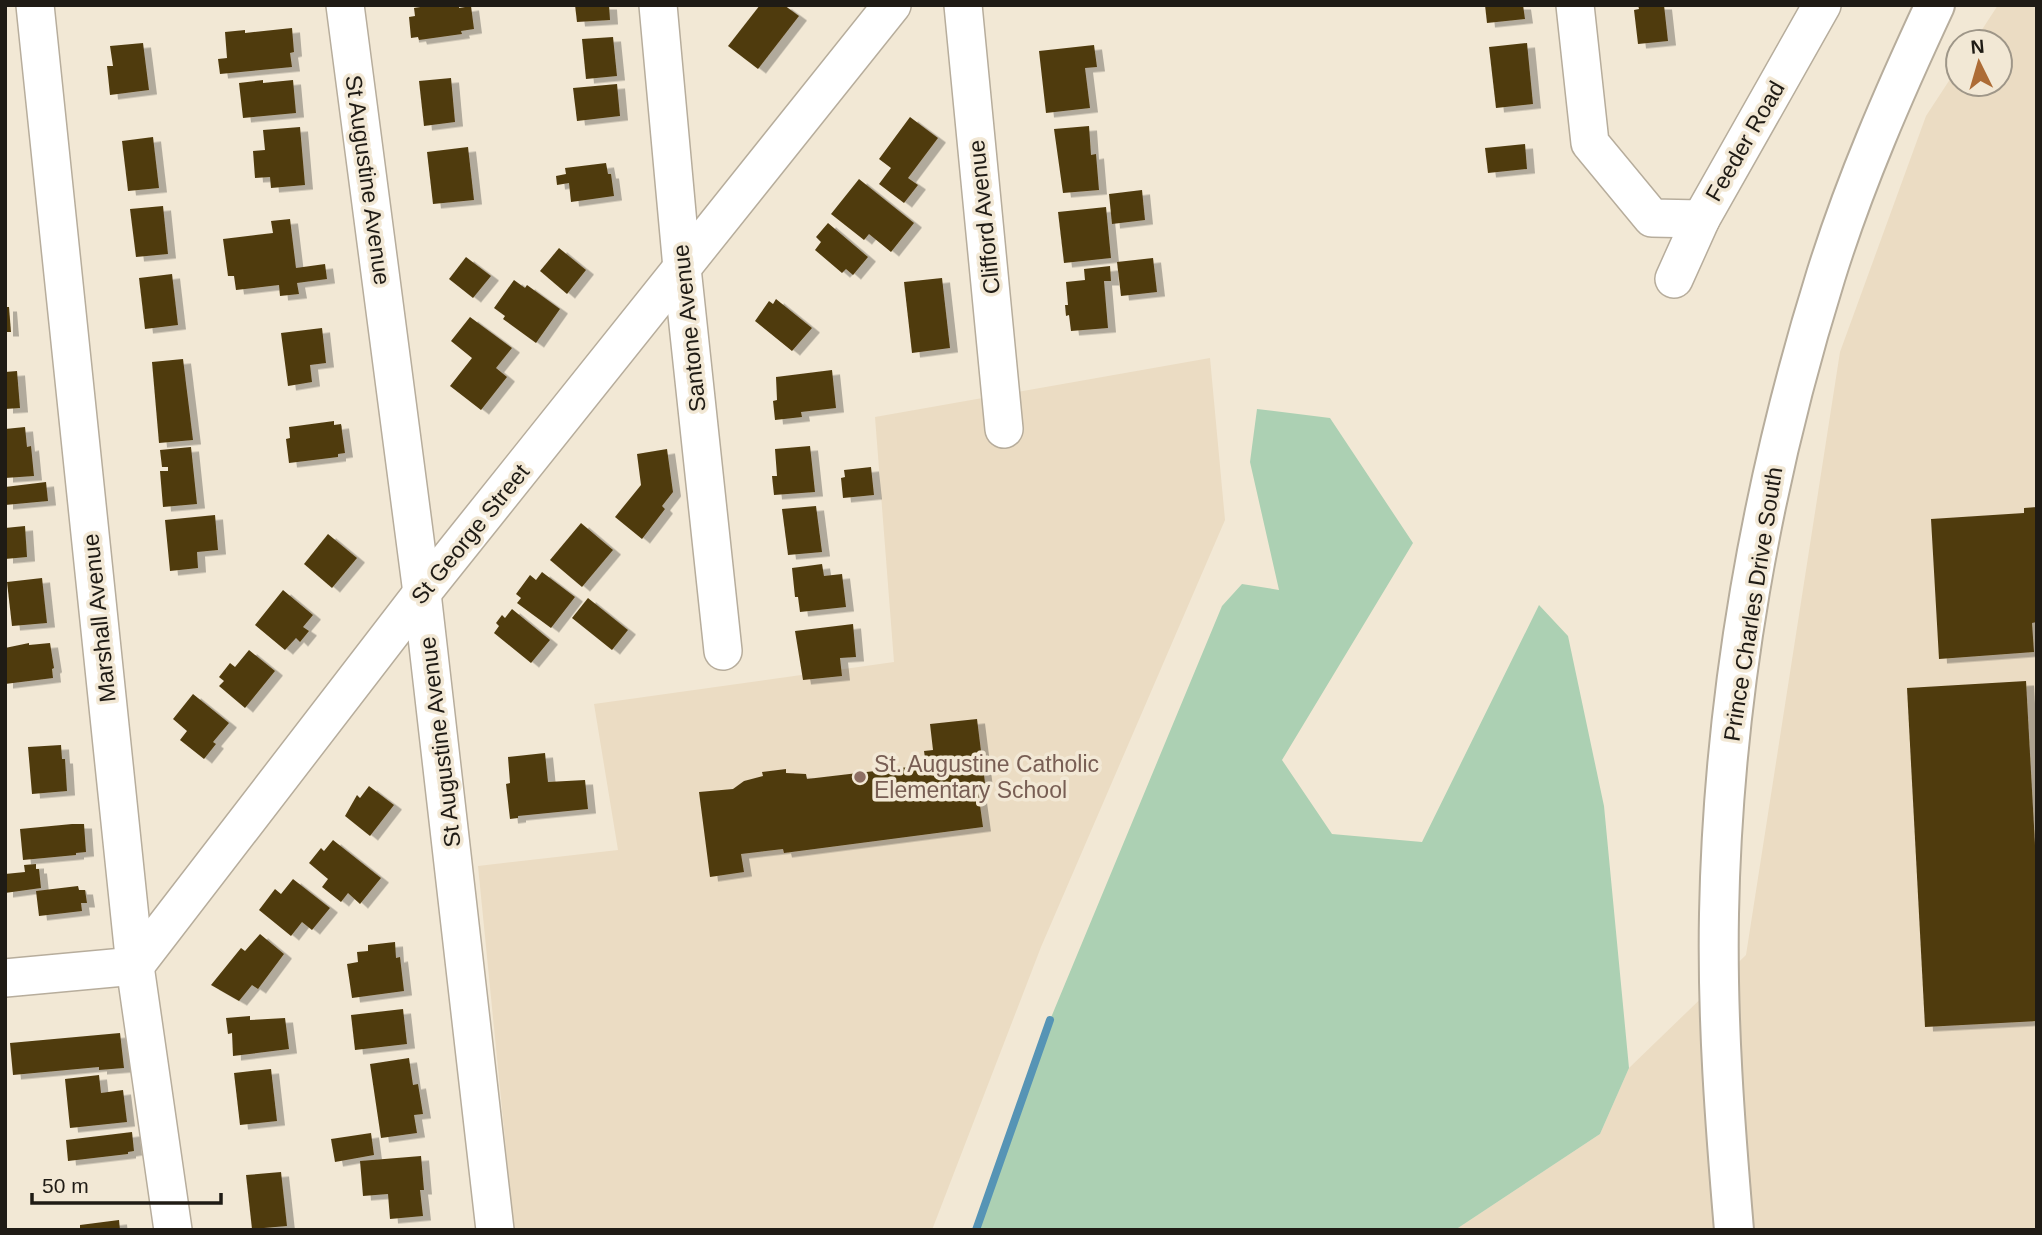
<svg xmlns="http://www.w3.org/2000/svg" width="2042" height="1235" font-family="Arial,sans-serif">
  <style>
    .built { fill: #ebdcc3 }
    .green { fill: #acd0b3 }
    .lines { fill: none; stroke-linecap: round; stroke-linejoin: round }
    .stream { stroke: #5694b5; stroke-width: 8 }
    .building { fill: #503b10; filter: url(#shadow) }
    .minor-casing { stroke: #b7ad9c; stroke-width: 40 }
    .major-casing { stroke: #b7ad9c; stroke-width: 42 }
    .minor { stroke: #fff; stroke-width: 37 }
    .major { stroke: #fff; stroke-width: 38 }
    .education-dot { fill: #8d6e63; stroke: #f2e8d5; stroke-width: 2.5 }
    .labels { text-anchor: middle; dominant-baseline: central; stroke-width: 7; stroke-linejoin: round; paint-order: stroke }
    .street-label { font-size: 23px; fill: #1f1b15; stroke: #f2e8d5 }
    .education-label { font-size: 23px; fill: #785e54; stroke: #f2e8d5; text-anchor: start }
  </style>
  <defs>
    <filter id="shadow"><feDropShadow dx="8" dy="4.5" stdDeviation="0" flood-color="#0004"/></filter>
  </defs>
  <rect width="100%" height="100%" fill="#f2e8d5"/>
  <g class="built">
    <path d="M 1998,5 L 2037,5 L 2037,1230 L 1455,1230 L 1600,1134 L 1629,1068 L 1746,955 L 1840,352 L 1926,116 L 1958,67 L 1958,84 L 2000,84 L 2000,42 L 1974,42 Z"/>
    <path d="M 1210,358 L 1225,520 L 1041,947 L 932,1230 L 514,1230 L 478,866 L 618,850 L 594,704 L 894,662 L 875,417 Z"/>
  </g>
  <path class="green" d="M 1257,409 L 1330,418 L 1413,543 L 1282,760 L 1332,834 L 1422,842 L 1539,605 L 1568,636 L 1604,806 L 1629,1068 L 1600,1134 L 1455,1230 L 976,1230 L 1050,1020 L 1222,606 L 1242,584 L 1279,590 L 1250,462 Z"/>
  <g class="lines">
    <path class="stream" d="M 976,1230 L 1050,1020"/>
  </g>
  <g class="building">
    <path d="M 433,5 L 459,5 L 459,8 L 471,6 L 474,29 L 461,31 L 462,34 L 419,40 L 418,37 L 411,38 L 409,17 L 415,16 L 414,8 Z"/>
    <path d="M 575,5 L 609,5 L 610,20 L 577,22 Z"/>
    <path d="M 760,5 L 784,5 L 799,16 L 758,69 L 728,46 Z"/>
    <path d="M 1485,5 L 1523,5 L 1525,19 L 1487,23 Z"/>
    <path d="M 1638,5 L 1664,5 L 1668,41 L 1638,44 L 1634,10 L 1639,9 Z"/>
    <path d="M 292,28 L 294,52 L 290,53 L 292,67 L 220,74 L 218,59 L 227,58 L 225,32 L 245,30 L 245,33 Z"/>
    <path d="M 613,37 L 617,76 L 586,79 L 582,39 Z"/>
    <path d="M 143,43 L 149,90 L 110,95 L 107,66 L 113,66 L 110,46 Z"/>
    <path d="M 1527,43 L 1533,104 L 1496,108 L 1489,47 Z"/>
    <path d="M 1094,45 L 1097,67 L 1085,68 L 1090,108 L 1046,113 L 1039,51 Z"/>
    <path d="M 451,78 L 455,122 L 424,126 L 419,81 Z"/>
    <path d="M 263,80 L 263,83 L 293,80 L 296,113 L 243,118 L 239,83 Z"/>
    <path d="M 617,84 L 620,116 L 577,121 L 573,88 Z"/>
    <path d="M 910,117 L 938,138 L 908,178 L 918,185 L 904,203 L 879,184 L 891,168 L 879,159 Z"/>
    <path d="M 1089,126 L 1091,155 L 1096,154 L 1099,190 L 1063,193 L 1054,129 Z"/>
    <path d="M 300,127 L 305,185 L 271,188 L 270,177 L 255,178 L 253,151 L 265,150 L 263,130 Z"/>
    <path d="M 153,137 L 159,188 L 128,191 L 122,141 Z"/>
    <path d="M 1525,144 L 1527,169 L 1488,173 L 1485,148 Z"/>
    <path d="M 468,147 L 474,200 L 433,204 L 427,152 Z"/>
    <path d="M 606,163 L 608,174 L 611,174 L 614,196 L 571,202 L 569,183 L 557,185 L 556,176 L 566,174 L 565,168 Z"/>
    <path d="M 859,179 L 914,223 L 891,252 L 869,234 L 864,240 L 831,214 Z"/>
    <path d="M 1142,190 L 1145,220 L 1112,224 L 1109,194 Z"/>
    <path d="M 163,206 L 168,254 L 136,257 L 130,209 Z"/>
    <path d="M 1106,207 L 1111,258 L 1064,263 L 1058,212 Z"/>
    <path d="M 290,219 L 296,268 L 325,264 L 327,279 L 297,283 L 299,294 L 280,296 L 279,285 L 236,290 L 234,276 L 228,276 L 223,239 L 273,233 L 271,221 Z"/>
    <path d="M 828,223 L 868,257 L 853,275 L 846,269 L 842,273 L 815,250 L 821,242 L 816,237 Z"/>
    <path d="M 559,248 L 586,270 L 567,294 L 540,271 Z"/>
    <path d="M 466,257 L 491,276 L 473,298 L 449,279 Z"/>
    <path d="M 1153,258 L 1157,292 L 1121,296 L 1117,262 Z"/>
    <path d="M 1110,266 L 1111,281 L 1104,281 L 1108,328 L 1071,331 L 1069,315 L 1066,316 L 1065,305 L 1068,305 L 1066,282 L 1085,280 L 1084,269 Z"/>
    <path d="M 172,274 L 178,325 L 145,329 L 139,278 Z"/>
    <path d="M 942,278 L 950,348 L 912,353 L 904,282 Z"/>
    <path d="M 514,280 L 525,288 L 527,285 L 560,309 L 536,343 L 503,319 L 505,316 L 494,308 Z"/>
    <path d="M 776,299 L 812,328 L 792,351 L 755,321 L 769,301 L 773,304 Z"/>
    <path d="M 5,307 L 9,307 L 11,332 L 5,332 Z"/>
    <path d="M 470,317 L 512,348 L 496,368 L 507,377 L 481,410 L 450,386 L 472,358 L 451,341 Z"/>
    <path d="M 322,328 L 326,363 L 310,365 L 312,382 L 288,386 L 281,333 Z"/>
    <path d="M 183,359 L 193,440 L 159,443 L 152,362 Z"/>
    <path d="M 832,370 L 836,408 L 801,412 L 802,417 L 775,420 L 773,401 L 777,400 L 776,377 Z"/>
    <path d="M 17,371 L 20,408 L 5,409 L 5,372 Z"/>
    <path d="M 334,421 L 334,425 L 341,424 L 345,453 L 338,454 L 338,457 L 289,463 L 286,439 L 290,438 L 289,427 Z"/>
    <path d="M 25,427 L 27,447 L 31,446 L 34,476 L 5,478 L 5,429 Z"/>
    <path d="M 810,446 L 815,492 L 774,495 L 772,476 L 777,476 L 775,449 Z"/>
    <path d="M 191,447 L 197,504 L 163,507 L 160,471 L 168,471 L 168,467 L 162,467 L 160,450 Z"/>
    <path d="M 667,449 L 673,492 L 662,506 L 665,509 L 642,539 L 615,517 L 641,485 L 637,454 Z"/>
    <path d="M 871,467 L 874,495 L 843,498 L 841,478 L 845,477 L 844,470 Z"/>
    <path d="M 46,482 L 48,501 L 5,505 L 5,487 Z"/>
    <path d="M 816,506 L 822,552 L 788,555 L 782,509 Z"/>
    <path d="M 2037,507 L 2037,622 L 2032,623 L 2034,652 L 1939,659 L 1931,519 L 2024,513 L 2024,508 Z"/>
    <path d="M 215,515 L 218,550 L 197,552 L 198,568 L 170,571 L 165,520 Z"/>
    <path d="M 581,523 L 613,550 L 582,587 L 550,560 Z"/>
    <path d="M 25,526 L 27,557 L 5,559 L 5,528 Z"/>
    <path d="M 328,534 L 357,558 L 332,588 L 304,564 Z"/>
    <path d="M 822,564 L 824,576 L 842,574 L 846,607 L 800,612 L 798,597 L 795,597 L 792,568 Z"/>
    <path d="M 542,572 L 575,597 L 551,628 L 517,603 L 521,598 L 516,594 L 530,575 L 536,580 Z"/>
    <path d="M 42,578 L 47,623 L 12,626 L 7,582 Z"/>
    <path d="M 283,590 L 313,615 L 303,627 L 309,631 L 300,642 L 296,638 L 285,650 L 255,625 Z"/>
    <path d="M 588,598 L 628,630 L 612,650 L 572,618 Z"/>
    <path d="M 512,609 L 550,640 L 531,663 L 494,633 L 499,626 L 496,623 L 502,615 L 505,618 Z"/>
    <path d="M 853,624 L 856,657 L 840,658 L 842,676 L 803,680 L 795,631 Z"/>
    <path d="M 29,643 L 29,645 L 50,643 L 54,668 L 52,669 L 53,678 L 5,684 L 5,648 Z"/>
    <path d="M 249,650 L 275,671 L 245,708 L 219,686 L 224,681 L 219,677 L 230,663 L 235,667 Z"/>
    <path d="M 2026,681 L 2037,881 L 2037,1021 L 1925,1027 L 1907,688 Z"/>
    <path d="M 193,694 L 229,723 L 213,742 L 216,744 L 204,759 L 180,740 L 187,731 L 173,719 Z"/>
    <path d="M 977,719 L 985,783 L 977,784 L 983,827 L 784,853 L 783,849 L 741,854 L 744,872 L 710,877 L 699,792 L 733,789 L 744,781 L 763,776 L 762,772 L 786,769 L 786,773 L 806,774 L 807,779 L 926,765 L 924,751 L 933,750 L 930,724 Z"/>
    <path d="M 61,745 L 62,759 L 65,759 L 67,791 L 32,794 L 28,747 Z"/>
    <path d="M 545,753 L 548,782 L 585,780 L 588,809 L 518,816 L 518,818 L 510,819 L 506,784 L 510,783 L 508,757 Z"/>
    <path d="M 369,786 L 394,805 L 370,836 L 345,816 L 357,795 L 360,798 Z"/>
    <path d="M 72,824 L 84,824 L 86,852 L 76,853 L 76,855 L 23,860 L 20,829 Z"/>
    <path d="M 333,840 L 381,878 L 360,904 L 348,893 L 341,902 L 322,887 L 328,879 L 309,863 L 321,848 L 324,851 Z"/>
    <path d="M 36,864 L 36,869 L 39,869 L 41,888 L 5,893 L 5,874 L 25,872 L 24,865 Z"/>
    <path d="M 293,879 L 330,908 L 312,930 L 302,922 L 291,936 L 259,910 L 275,889 L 281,894 Z"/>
    <path d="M 78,886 L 79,890 L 85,890 L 87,903 L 81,903 L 82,911 L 39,916 L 36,891 Z"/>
    <path d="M 260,934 L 284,954 L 258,989 L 252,985 L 239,1001 L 211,985 L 241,948 L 245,951 Z"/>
    <path d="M 395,942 L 396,958 L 400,957 L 404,991 L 352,998 L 347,964 L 358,962 L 357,952 L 368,951 L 368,945 Z"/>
    <path d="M 403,1009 L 407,1044 L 355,1050 L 351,1015 Z"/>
    <path d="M 250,1016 L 250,1020 L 285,1018 L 289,1049 L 233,1056 L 232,1033 L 228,1034 L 226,1018 Z"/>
    <path d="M 120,1033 L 124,1068 L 99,1070 L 99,1067 L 13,1075 L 10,1043 Z"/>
    <path d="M 409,1058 L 413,1085 L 418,1084 L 423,1114 L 414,1115 L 417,1133 L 381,1138 L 370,1064 Z"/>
    <path d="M 271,1069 L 277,1121 L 240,1125 L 234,1073 Z"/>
    <path d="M 99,1075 L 101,1093 L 123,1090 L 127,1122 L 70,1128 L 65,1079 Z"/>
    <path d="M 132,1132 L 134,1151 L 128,1152 L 128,1154 L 68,1161 L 66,1140 Z"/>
    <path d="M 371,1133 L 374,1155 L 335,1162 L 331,1139 Z"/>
    <path d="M 421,1156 L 424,1190 L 420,1190 L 423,1216 L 390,1219 L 388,1194 L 363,1196 L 360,1161 Z"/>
    <path d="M 281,1172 L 287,1226 L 252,1229 L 246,1175 Z"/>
    <path d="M 119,1220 L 120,1230 L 80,1230 L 80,1225 Z"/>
  </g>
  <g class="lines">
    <defs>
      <g id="minor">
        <path d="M 35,5 L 135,966 L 173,1230"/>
        <path d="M 345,5 L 422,593 L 495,1230"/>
        <path d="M 658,5 L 682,268 L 723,651"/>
        <path d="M 963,5 L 1004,429"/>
        <path d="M 1575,5 L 1590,143 L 1652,218 L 1701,219"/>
        <path d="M 1674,279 L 1701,219 L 1822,5"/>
        <path d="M 5,978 L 135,966 L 422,593 L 892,5"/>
      </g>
      <path id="major" d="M 1734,1230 C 1725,1125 1717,1020 1719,914 C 1723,699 1762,480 1826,275 C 1855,182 1894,93 1935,5"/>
    </defs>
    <use href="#minor" class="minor-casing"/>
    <use href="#major" class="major-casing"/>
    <use href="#minor" class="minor"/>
    <use href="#major" class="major"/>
  </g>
  <circle class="education-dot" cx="860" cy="777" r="7"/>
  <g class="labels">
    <g class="street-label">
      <text transform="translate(1745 141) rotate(-60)">Feeder Road</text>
      <text transform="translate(368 180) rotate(82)">St Augustine Avenue</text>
      <text transform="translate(984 217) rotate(-96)">Clifford Avenue</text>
      <text transform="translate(689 328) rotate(-96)">Santone Avenue</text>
      <text transform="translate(470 534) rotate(-51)">St George Street</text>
      <text transform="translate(1753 604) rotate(-81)">Prince Charles Drive South</text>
      <text transform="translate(99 618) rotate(-96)">Marshall Avenue</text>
      <text transform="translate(440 742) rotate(-97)">St Augustine Avenue</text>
    </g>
    <g class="education-label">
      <text x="874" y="764">St. Augustine Catholic<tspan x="874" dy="26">Elementary School</tspan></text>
    </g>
  </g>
  <rect width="2042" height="1235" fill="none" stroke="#1f1b15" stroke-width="14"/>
  <g transform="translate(1979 63) rotate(355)"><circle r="33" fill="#f2e8d5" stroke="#9e9688" stroke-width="2"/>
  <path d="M0-5L12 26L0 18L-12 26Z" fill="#ad6c36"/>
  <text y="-10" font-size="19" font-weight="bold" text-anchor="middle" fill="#1f1b15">N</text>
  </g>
  <path d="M32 1193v10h189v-10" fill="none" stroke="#1f1b15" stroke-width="3.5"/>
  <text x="42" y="1193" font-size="21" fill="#1f1b15" stroke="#f2e8d5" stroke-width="5" paint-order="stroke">50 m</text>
</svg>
